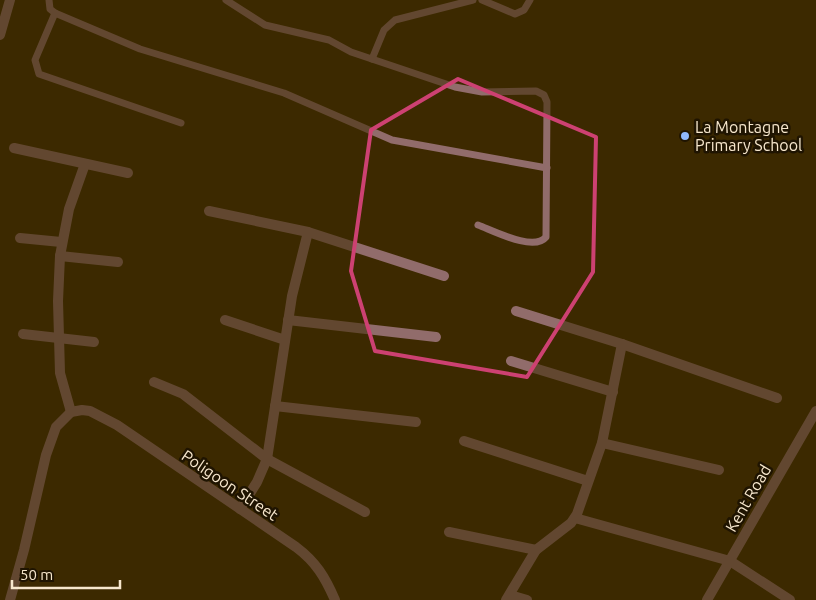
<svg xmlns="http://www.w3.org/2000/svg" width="816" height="600" font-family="Ubuntu,sans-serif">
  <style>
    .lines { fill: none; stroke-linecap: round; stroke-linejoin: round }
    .lane { stroke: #916c6b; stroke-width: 7 }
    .street { stroke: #916c6b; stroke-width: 10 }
    .marked { fill: none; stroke: #cd4172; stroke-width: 4; stroke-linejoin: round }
    .poi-dot { fill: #90b8fd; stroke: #1f1401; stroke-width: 2 }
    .labels { text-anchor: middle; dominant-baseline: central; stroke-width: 5; stroke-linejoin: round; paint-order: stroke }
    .poi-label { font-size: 16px; fill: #f7e7cd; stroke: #1f1401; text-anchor: start }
    .street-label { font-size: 16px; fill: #f7e7cd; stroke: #1f1401 }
  </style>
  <rect width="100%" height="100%" fill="#3d2900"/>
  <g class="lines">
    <g class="lane">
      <path d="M 49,0 L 50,9 L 55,13 L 140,49 L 284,93 L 392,140 L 547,168"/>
      <path d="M 226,0 L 265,25 L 329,40 L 351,52 L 455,87 L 482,92 L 536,91 L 544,95 L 547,102 L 546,237 C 534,252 494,231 478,225"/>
      <path d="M 482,0 L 515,14 L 524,10 L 530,0"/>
      <path d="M 55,13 L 35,60 L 39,74 L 181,123"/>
      <path d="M 372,59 L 384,30 L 395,20 L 473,0"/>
    </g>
    <g class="street">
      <path d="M 0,35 L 10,0"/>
      <path d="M 14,148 L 128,173"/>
      <path d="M 209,211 L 308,232 L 444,276"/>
      <path d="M 20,238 L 61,242"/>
      <path d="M 60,256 L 118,262"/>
      <path d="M 516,311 L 622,344 L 777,398"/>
      <path d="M 225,320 L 285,340"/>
      <path d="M 288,320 L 436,337"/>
      <path d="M 23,334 L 94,342"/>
      <path d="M 511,361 L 613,392"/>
      <path d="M 154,382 L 183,394 L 267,459 L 365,512"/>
      <path d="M 275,406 L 416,422"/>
      <path d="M 71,412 L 60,373 L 58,301 L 60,256 L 69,209 L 85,164"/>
      <path d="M 464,441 L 588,481"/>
      <path d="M 602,443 L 719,470"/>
      <path d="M 240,509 L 257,482 L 267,459 L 292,296 L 308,232"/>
      <path d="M 575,518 L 730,561 L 790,600"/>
      <path d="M 449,532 L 536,550"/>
      <path d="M 510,595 L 527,600"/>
      <path d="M 10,600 L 24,550 L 46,455 L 56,427 L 71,412 L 82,410 L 90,411 L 117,425 L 296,547 C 316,562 325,577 335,600"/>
      <path d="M 506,600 L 536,550 L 571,523 L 577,514 L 602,443 L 622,344"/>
      <path d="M 707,600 L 816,411"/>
    </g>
  </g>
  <path d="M0 0H816V600H0ZM 458,79 L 596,137 L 593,272 L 527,377 L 375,351 L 351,271 L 371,130 Z" fill="#3d2900" fill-opacity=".55" fill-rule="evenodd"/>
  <path class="marked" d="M 458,79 L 596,137 L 593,272 L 527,377 L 375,351 L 351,271 L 371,130 Z"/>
  <circle class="poi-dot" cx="685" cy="136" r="5"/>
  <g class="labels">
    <g class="poi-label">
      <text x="695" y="127">La Montagne<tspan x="695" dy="18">Primary School</tspan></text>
    </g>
    <g class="street-label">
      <text transform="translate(230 485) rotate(34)">Poligoon Street</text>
      <text transform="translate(748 498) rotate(-60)">Kent Road</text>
    </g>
  </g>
  <path d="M12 580v8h108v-8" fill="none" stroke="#f7e7cd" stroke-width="2.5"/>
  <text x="20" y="580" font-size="15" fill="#f7e7cd" stroke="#1f1401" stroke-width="4" paint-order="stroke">50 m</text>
</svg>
